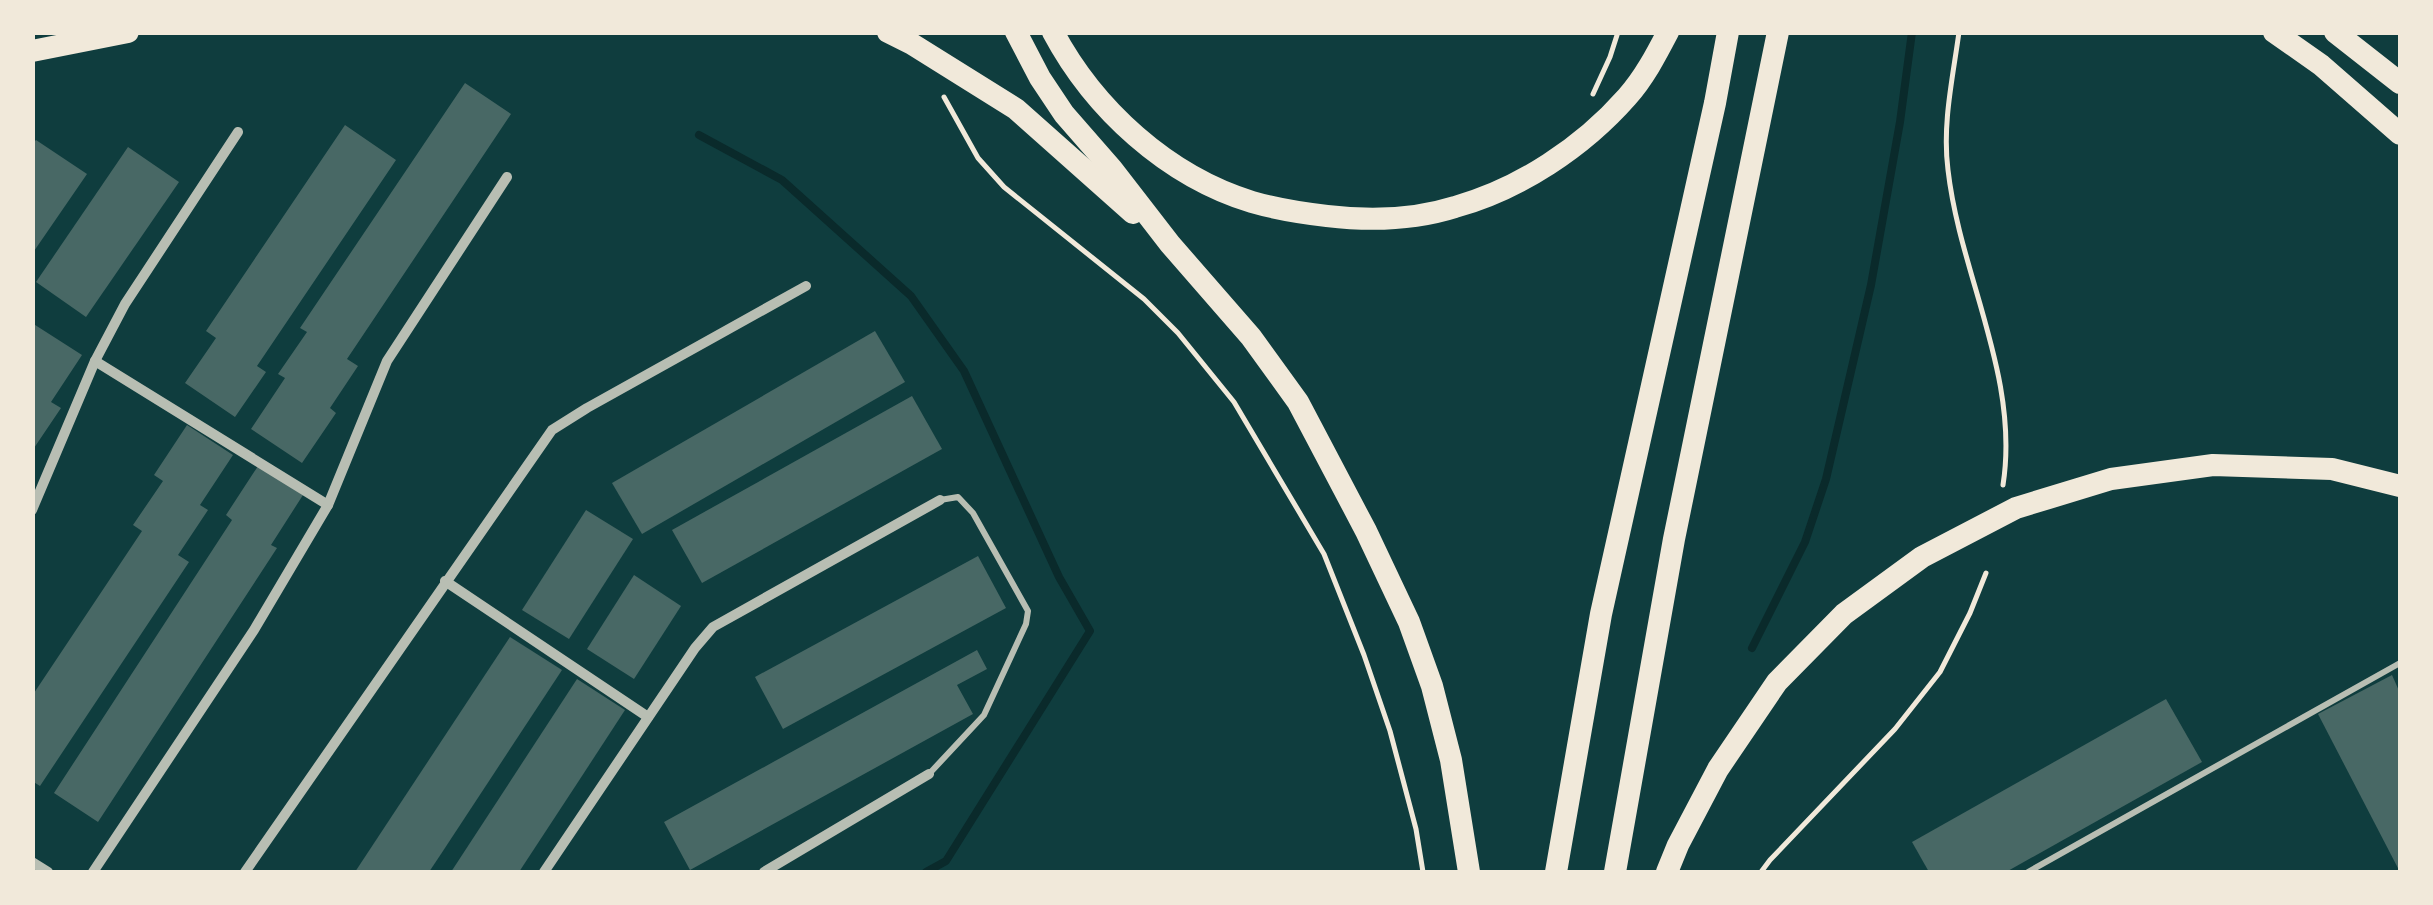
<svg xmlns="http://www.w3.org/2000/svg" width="2433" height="905" font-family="'IBM Plex Sans',sans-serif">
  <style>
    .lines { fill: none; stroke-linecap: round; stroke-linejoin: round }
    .stream { stroke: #0a2a2b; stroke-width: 8 }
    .building { fill: #486865 }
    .path { stroke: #f1e9da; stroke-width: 5 }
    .service { stroke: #b8beb3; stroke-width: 6 }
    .minor { stroke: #b8beb3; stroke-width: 10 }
    .motorway { stroke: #f1e9da; stroke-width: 22 }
  </style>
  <rect width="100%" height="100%" fill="#0f3d3e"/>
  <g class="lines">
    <g class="stream">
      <path d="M 699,135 L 782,180 L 911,296 L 964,371 L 1059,577 L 1090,631 L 946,861 L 926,872"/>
      <path d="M 1752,648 L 1805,542 L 1826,479 L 1871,285 L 1900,122 L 1912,32"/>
    </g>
  </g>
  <g class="building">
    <path d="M 465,83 L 511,114 L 347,359 L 358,366 L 330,408 L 336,413 L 302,463 L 251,429 L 285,378 L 278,374 L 307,332 L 300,328 Z"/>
    <path d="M 345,125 L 396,160 L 257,366 L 266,372 L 235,417 L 185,383 L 216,338 L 206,331 Z"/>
    <path d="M 36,140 L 87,174 L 32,254 L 32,144 Z"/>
    <path d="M 128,147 L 179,182 L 86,317 L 36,282 Z"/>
    <path d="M 32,323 L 82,355 L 51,402 L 61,408 L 32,451 Z"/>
    <path d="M 875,331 L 905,382 L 642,534 L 612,483 Z"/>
    <path d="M 912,396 L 942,449 L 702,583 L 672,530 Z"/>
    <path d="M 187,425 L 233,455 L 200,505 L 208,510 L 178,555 L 189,562 L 40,786 L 32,781 L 32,696 L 142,531 L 133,525 L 163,481 L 154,475 Z"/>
    <path d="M 258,466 L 303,495 L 271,545 L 277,548 L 98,822 L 54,793 L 232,520 L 226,515 Z"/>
    <path d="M 586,510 L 633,539 L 569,639 L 522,610 Z"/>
    <path d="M 978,556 L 1006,608 L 783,729 L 755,677 Z"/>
    <path d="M 634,575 L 681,606 L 634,679 L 587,649 Z"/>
    <path d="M 510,637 L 562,670 L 441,854 L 429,872 L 355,872 Z"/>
    <path d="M 977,650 L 987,669 L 957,685 L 973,714 L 690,870 L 664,822 Z"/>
    <path d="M 2392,675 L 2400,693 L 2400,872 L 2318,714 Z"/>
    <path d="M 577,679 L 625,710 L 580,779 L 519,872 L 451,872 Z"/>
    <path d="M 2166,699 L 2202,762 L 2006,872 L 1929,872 L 1912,842 Z"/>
  </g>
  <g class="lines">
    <g class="path">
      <path d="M 1959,32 C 1953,77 1942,124 1948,170 C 1960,275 2020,377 2003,485"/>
      <path d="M 1593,94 L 1610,57 L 1618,32"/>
      <path d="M 944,97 L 978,158 L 1004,187 L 1144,299 L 1178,333 L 1234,402 L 1324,554 L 1364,655 L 1390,731 L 1416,829 L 1423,872"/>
      <path d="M 1761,872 L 1770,860 L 1895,729 L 1940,672 L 1970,613 L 1986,573"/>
    </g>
    <g class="service">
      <path d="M 929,774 L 984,715 L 1026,624 L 1028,611 L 973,513 L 958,497 L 940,500"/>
      <path d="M 2028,872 L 2400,663"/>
    </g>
    <g class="minor">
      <path d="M 95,361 L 328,505"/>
      <path d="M 32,510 L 95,361 L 125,304 L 238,132"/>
      <path d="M 445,581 L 648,717"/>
      <path d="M 32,862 L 48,872"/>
      <path d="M 93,872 L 254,630 L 328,505 L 387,361 L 507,177"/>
      <path d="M 245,872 L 552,430 L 587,408 L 806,286"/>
      <path d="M 544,872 L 695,648 L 713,627 L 940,500"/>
      <path d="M 764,872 L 929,774"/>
    </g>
    <g class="motorway">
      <path d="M 888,32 L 912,44 L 1016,109 L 1133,213"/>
      <path d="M 1016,32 L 1040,78 L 1064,114 L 1112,169 L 1170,244 L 1251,337 L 1298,402 L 1366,531 L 1409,622 L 1432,686 L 1451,760 L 1469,872"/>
      <path d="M 1053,32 C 1094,109 1167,176 1252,202 C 1276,209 1301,213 1327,216 C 1369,221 1414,220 1455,207 C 1520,189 1583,147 1627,97 C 1644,78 1656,55 1668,32"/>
      <path d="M 2274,32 L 2321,65 L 2400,134"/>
      <path d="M 2335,32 L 2400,83"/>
      <path d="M 32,51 L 128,32"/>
      <path d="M 1556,872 L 1601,614 L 1715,103 L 1728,32"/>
      <path d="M 1615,872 L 1674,539 L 1778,32"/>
      <path d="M 1667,872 L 1678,845 L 1718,769 L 1777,682 L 1844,614 L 1922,557 L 2016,508 L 2111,479 L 2213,465 L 2332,469 L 2400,486"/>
    </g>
  </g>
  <rect width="2433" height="905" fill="none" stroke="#f1e9da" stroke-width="70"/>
</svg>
